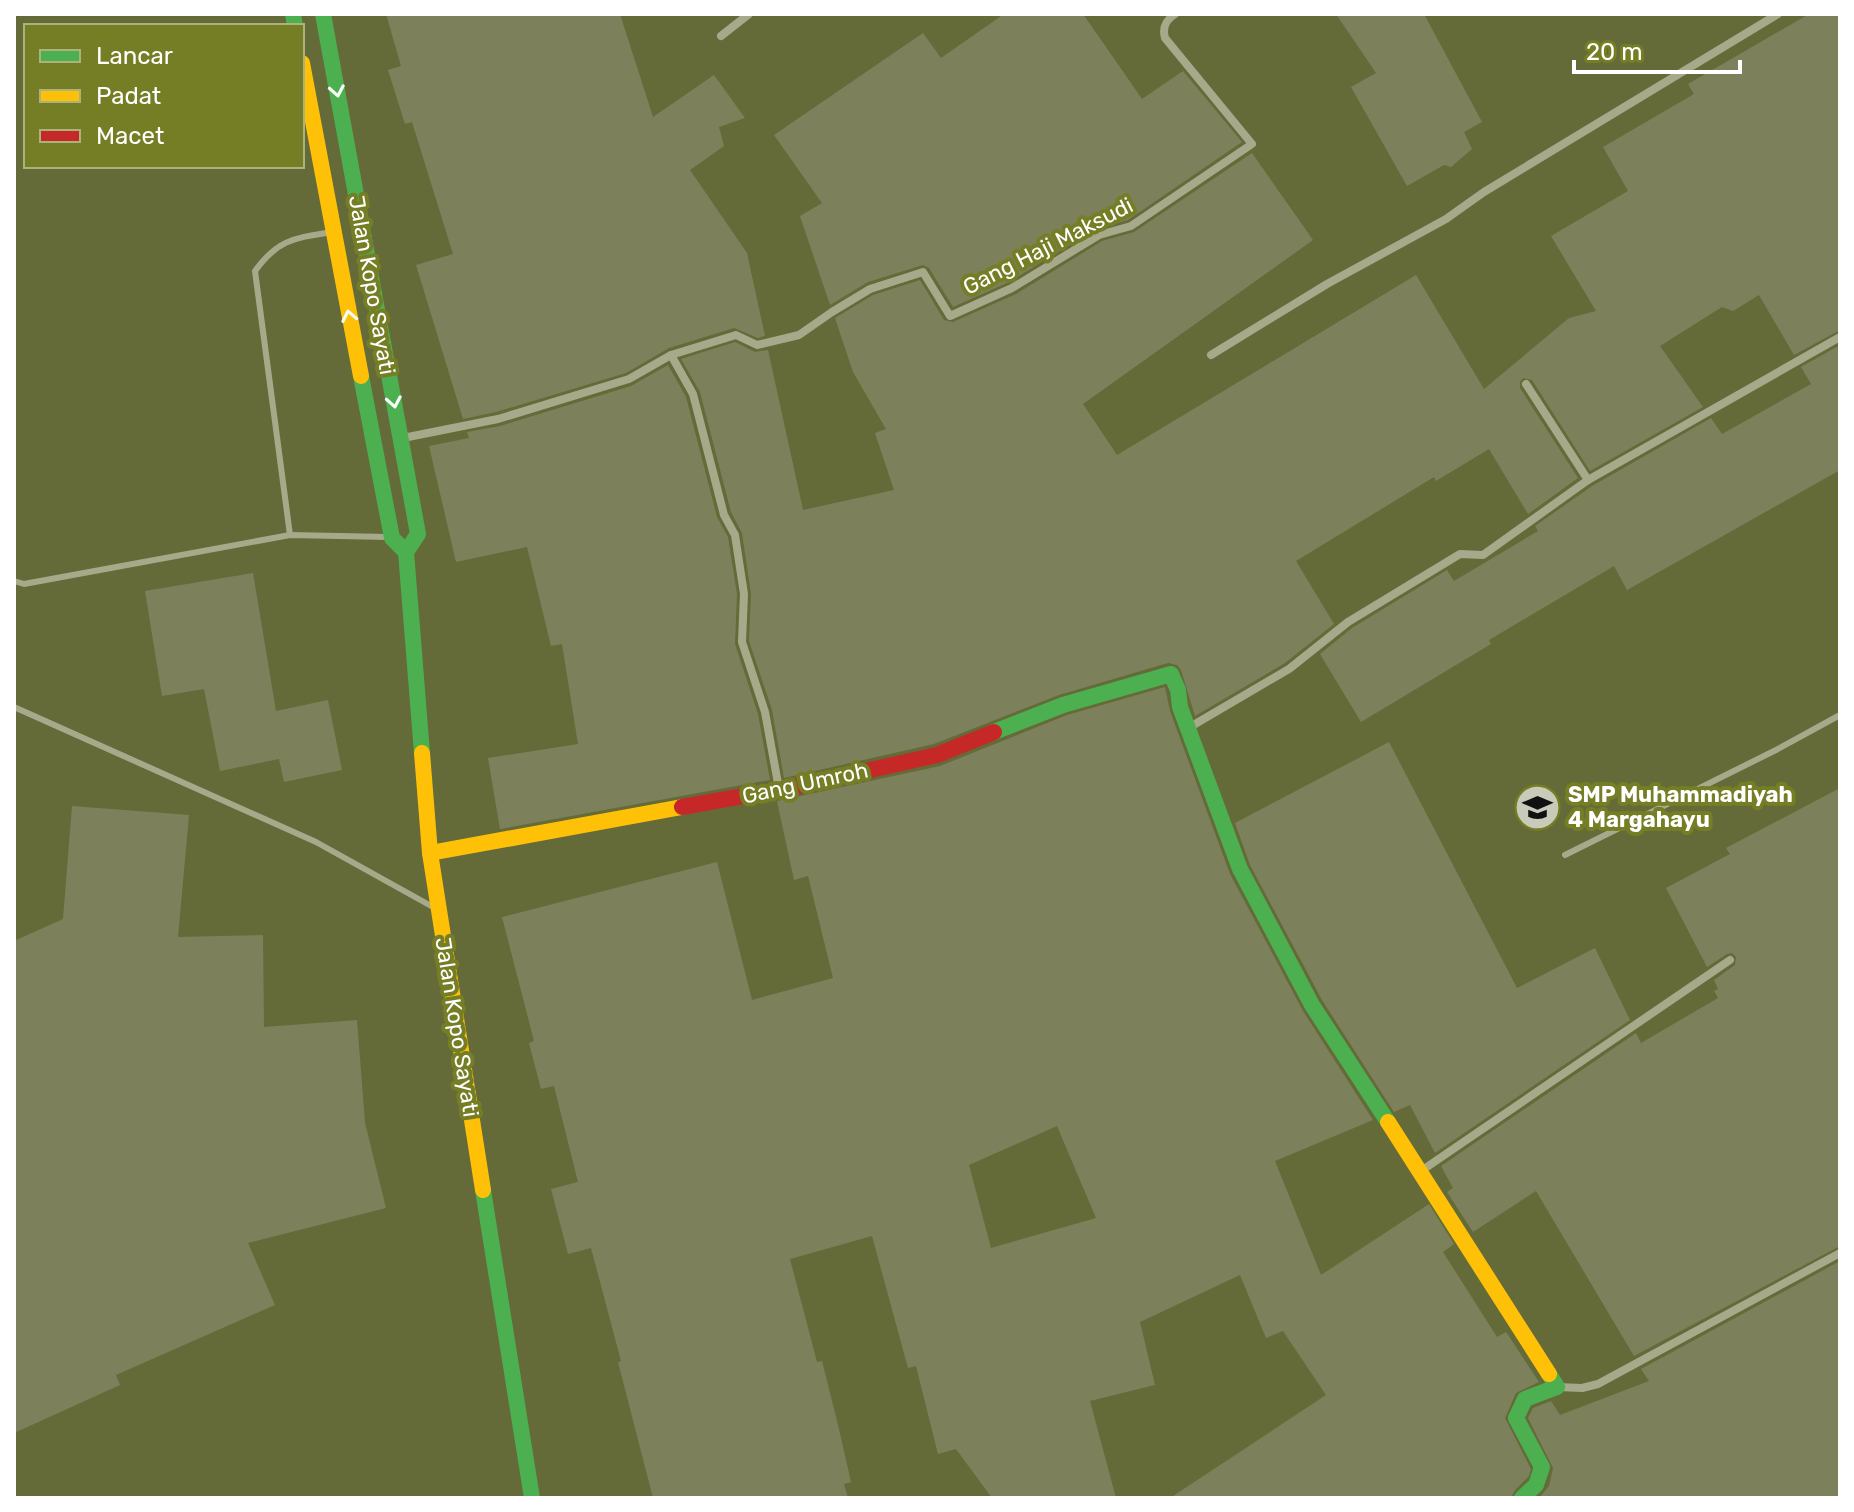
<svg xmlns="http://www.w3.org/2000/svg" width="1854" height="1512" font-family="Rubik,sans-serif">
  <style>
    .building { fill: #7d815b; fill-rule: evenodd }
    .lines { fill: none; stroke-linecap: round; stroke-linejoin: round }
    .lane { stroke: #a6aa8b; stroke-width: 6 }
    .street { stroke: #a6aa8b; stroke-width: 8 }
    .fast { stroke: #4caf50; stroke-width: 16 }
    .slow { stroke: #ffc107; stroke-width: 16 }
    .jam { stroke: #c62828; stroke-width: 16 }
    .oneway { stroke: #f6fbf6 }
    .labels { text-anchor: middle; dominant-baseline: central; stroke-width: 8; stroke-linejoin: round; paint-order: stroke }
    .street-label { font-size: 22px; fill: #fff; stroke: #757e25 }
    .poi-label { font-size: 22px; font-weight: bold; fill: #fff; stroke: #757e25; text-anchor: start }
  </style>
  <rect width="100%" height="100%" fill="#656a39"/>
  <g class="building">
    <path d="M 386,14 L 620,14 L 653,117 L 714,75 L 745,118 L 719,127 L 724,146 L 690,170 L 747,253 L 765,336 L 758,338 L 734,328 L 669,348 L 626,373 L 496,412 L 463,419 L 416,265 L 453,254 L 412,122 L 405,124 L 388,70 L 401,66 Z"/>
    <path d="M 1004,14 L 1083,14 L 1142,99 L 1183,71 L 1242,142 L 1128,220 L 1096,229 L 1009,282 L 953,307 L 929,268 L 923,265 L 868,282 L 830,305 L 800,216 L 822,203 L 774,135 L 923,33 L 941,58 Z"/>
    <path d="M 1336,14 L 1424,14 L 1482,122 L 1464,132 L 1472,149 L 1451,167 L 1444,165 L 1407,186 L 1351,87 L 1376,73 Z"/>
    <path d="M 1809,14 L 1840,14 L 1840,330 L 1794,355 L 1759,295 L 1733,311 L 1722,307 L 1660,346 L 1703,407 L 1590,471 L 1532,380 L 1523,378 L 1520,382 L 1520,388 L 1578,478 L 1528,514 L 1489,449 L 1436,481 L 1434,477 L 1296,561 L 1334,624 L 1285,663 L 1195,716 L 1181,670 L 1177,665 L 1168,663 L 1059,695 L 934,744 L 784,778 L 772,710 L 749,641 L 751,594 L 742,533 L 731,512 L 700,392 L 681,359 L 735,342 L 755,352 L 768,350 L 803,510 L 894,490 L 875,433 L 886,429 L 853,372 L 835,318 L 873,295 L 920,280 L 944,320 L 953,322 L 1016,294 L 1102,241 L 1134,232 L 1252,153 L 1313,240 L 1083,404 L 1117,455 L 1416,275 L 1484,389 L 1569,318 L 1596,311 L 1551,236 L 1628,191 L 1603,147 L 1694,94 L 1688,84 Z"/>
    <path d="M 1840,345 L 1840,470 L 1627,590 L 1614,566 L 1489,640 L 1491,644 L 1361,722 L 1320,654 L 1352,628 L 1447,570 L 1454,581 L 1538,531 L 1535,526 L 1592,486 L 1711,418 L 1722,434 L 1811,384 L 1801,367 Z"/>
    <path d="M 668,365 L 686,397 L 717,517 L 728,537 L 737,594 L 735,644 L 758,714 L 770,780 L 500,829 L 488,758 L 578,744 L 562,644 L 551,646 L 527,547 L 456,562 L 429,446 L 469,438 L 467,432 L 500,426 L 631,386 Z"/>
    <path d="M 253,573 L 276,711 L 328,700 L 342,770 L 284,782 L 279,759 L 220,771 L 204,689 L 162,696 L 145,591 Z"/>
    <path d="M 1165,687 L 1170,711 L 1230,874 L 1303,1011 L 1373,1120 L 1275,1161 L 1321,1275 L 1429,1204 L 1454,1244 L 1443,1252 L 1497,1337 L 1506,1332 L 1539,1382 L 1516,1393 L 1505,1418 L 1531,1469 L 1529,1476 L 1515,1490 L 1511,1498 L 1170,1498 L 1326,1395 L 1283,1331 L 1266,1338 L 1240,1275 L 1140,1322 L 1155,1385 L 1090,1401 L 1116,1498 L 992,1498 L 956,1449 L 938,1454 L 916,1366 L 908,1368 L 872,1236 L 790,1259 L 817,1362 L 822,1361 L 838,1425 L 851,1482 L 844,1484 L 848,1498 L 653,1498 L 618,1362 L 621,1361 L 591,1248 L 568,1254 L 551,1189 L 578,1182 L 554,1086 L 541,1089 L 529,1043 L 534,1041 L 502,917 L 717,862 L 752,1000 L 833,978 L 808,876 L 794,880 L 777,801 L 940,766 L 1067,715 ZM 1057,1126 L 1096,1218 L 991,1248 L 969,1165 Z"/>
    <path d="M 1389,742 L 1517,988 L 1595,948 L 1630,1020 L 1435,1153 L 1410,1105 L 1394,1112 L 1322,1000 L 1250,865 L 1235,823 Z"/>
    <path d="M 1840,788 L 1840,1246 L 1634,1356 L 1536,1191 L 1473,1232 L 1447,1192 L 1453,1188 L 1441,1166 L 1636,1033 L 1641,1043 L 1718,998 L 1714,991 L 1718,989 L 1714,980 L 1735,965 L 1736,957 L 1732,953 L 1727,954 L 1707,967 L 1666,888 L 1730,854 L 1726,848 Z"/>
    <path d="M 72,806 L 189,815 L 178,937 L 263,935 L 264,1027 L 357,1020 L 365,1123 L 386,1208 L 248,1243 L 275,1305 L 116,1375 L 120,1385 L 14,1433 L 14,941 L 63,919 Z"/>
    <path d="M 1840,1261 L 1840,1498 L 1539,1498 L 1549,1486 L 1553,1468 L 1528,1418 L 1533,1408 L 1551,1401 L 1560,1415 L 1649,1381 L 1641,1369 Z"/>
  </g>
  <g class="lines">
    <g class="lane">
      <path d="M 290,535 L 255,271 C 278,239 295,238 332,232"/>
      <path d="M 14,581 L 24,584 L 290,535 L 388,537"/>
      <path d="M 14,707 L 316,842 L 433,907"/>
      <path d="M 1565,855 L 1776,750 L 1840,715"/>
    </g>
    <g class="street">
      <path d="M 721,36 L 749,14"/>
      <path d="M 671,355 L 693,394 L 724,515 L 735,535 L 744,594 L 742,642 L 765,712 L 779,789"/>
      <path d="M 1211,355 L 1327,284 L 1446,219 L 1484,192 L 1778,14"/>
      <path d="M 403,438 L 498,419 L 629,379 L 671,355 L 736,335 L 757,345 L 799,335 L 832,312 L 870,289 L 923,272 L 950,316 L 1012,288 L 1099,235 L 1131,226 L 1252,144 L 1165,38 C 1162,27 1166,20 1175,14"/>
      <path d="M 1588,480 L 1840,337"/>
      <path d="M 1190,727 L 1289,669 L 1348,622 L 1460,554 L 1483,555 L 1588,480 L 1526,384"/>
      <path d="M 1421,1171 L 1730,960"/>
      <path d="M 1557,1387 L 1582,1388 L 1598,1384 L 1840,1253"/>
    </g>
    <g class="fast">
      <path d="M 293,14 L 295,26"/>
      <path d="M 323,14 L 418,534 L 406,552 L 422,753"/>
      <path d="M 361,376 L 392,538 L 406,552"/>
      <path d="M 994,732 L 1063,705 L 1171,674 L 1178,690 L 1180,707 L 1240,869 L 1312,1005 L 1388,1122"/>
      <path d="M 483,1190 L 532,1498"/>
      <path d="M 1522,1498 L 1536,1485 L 1542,1467 L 1516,1418 L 1525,1399 L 1557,1387 L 1549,1374"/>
    </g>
    <g class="slow">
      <path d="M 302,63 L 361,376"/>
      <path d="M 422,753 L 430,853 L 483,1190"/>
      <path d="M 430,853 L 682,807"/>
      <path d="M 1388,1122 L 1549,1374"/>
    </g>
    <path class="jam" d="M 682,807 L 795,787 L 937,755 L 994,732"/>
  </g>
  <defs><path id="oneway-chevron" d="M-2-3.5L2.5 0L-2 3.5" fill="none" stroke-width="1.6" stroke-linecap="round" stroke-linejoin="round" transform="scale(2)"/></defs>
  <g class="oneway">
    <use href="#oneway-chevron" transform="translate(337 91) rotate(80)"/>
    <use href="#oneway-chevron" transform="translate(349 316) rotate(-101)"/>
    <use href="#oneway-chevron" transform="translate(394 402) rotate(80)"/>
  </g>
  <defs>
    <symbol id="school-disc" viewBox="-11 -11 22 22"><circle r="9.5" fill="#c9cbba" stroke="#757e25"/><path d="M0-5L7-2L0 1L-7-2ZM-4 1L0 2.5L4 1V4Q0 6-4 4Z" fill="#111"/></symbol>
  </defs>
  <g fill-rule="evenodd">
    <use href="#school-disc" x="1512" y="782" width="51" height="51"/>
  </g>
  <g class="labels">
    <g class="street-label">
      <text transform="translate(1048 246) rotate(-27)">Gang Haji Maksudi</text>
      <text transform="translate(372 285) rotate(80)">Jalan Kopo Sayati</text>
      <text transform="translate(805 783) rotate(-12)">Gang Umroh</text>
      <text transform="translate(457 1027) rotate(81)">Jalan Kopo Sayati</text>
    </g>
    <g class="poi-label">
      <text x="1568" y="794">SMP Muhammadiyah<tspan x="1568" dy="25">4 Margahayu</tspan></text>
    </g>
  </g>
  <rect width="1854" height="1512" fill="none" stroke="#ffffff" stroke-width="32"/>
  <rect x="24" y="24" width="280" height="144" fill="#757e25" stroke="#acb27c" stroke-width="2"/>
  <rect x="40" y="50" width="40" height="12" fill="#4caf50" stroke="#acb27c" stroke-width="2"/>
  <text x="96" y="64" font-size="24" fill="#ffffff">Lancar</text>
  <rect x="40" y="90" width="40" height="12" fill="#ffc107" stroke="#acb27c" stroke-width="2"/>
  <text x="96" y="104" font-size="24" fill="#ffffff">Padat</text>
  <rect x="40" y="130" width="40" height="12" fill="#c62828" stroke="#acb27c" stroke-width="2"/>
  <text x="96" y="144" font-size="24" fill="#ffffff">Macet</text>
  <path d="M1574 60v12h166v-12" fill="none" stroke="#ffffff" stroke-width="4"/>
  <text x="1586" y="60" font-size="24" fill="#ffffff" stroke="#757e25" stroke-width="6" paint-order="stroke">20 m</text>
</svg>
